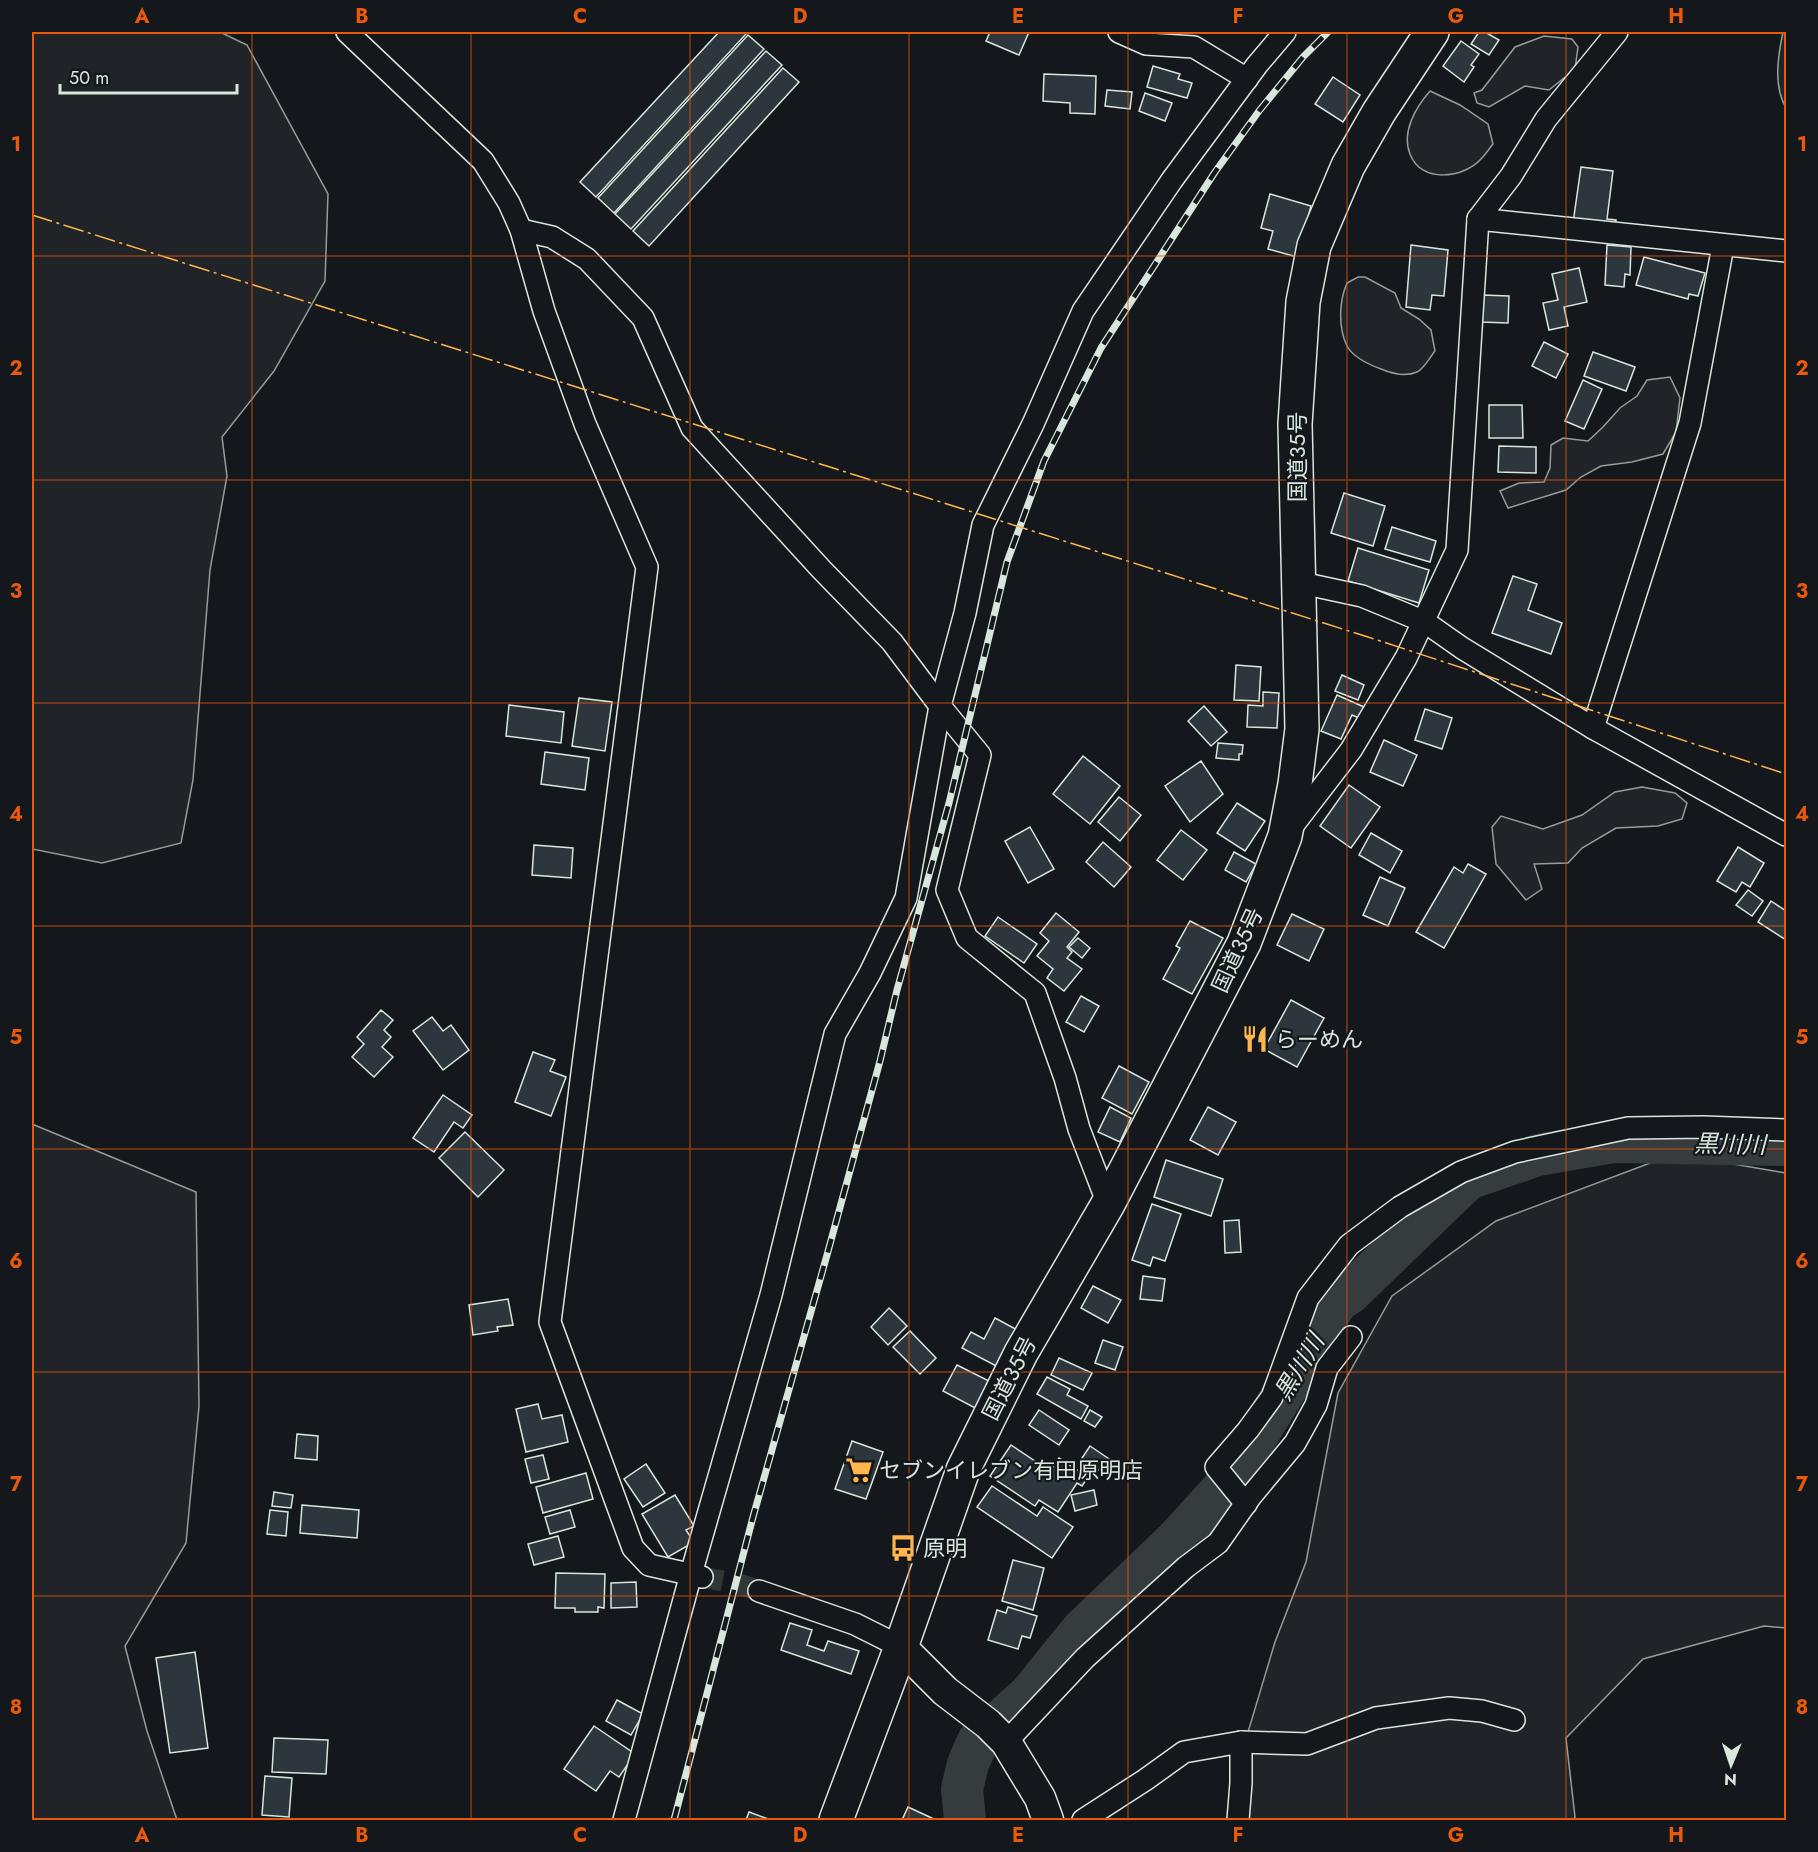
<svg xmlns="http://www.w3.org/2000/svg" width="1818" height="1852" font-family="Jost,'Noto Sans JP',sans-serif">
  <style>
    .green { fill: #202428; stroke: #939e99; stroke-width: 1.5 }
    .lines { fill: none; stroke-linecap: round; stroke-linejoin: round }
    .river { stroke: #363b3e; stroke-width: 42 }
    .building { fill: #2c363c; stroke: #d8e6dc; stroke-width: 1.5 }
    .street-tunnel { stroke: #313739; stroke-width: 21; stroke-dasharray: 21 10; stroke-linecap: butt }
    .street-casing { stroke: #d8e6dc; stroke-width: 24 }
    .secondary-casing { stroke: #d8e6dc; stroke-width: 33 }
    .highway-casing { stroke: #d8e6dc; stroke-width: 36 }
    .street { stroke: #14181c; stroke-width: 21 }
    .secondary { stroke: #14181c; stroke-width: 30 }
    .highway { stroke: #14181c; stroke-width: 33 }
    .rail-casing { stroke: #d8e6dc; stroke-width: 7 }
    .rail { stroke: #14181c; stroke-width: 4.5; stroke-dasharray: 14; stroke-linecap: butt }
    .power { stroke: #ffb74d; stroke-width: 1.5; stroke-dasharray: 21 4.5 3 4.5; stroke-linecap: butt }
    .grid { fill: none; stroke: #e8590c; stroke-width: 1.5; stroke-opacity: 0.55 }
    .labels { text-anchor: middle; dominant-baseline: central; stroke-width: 4.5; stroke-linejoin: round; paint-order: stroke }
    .street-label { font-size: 22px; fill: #d8e6dc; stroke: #14181c }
    .poi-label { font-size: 22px; fill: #d8e6dc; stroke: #14181c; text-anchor: start }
    .water-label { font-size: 24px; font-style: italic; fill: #d8e6dc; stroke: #14181c }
    .neatline { fill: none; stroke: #e8590c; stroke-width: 2 }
    .grid-label { font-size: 20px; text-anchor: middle; font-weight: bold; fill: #e8590c }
  </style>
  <rect width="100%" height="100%" fill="#14181c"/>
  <g class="green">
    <path d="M 32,32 L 220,32 L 247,45 L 328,194 L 325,281 L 274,371 L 222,437 L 227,476 L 210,570 L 193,780 L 181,843 L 102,863 L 32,849 Z"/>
    <path d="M 1783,32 L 1786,32 L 1786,108 C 1773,85 1778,56 1783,32 Z"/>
    <path d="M 1544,36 L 1572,39 L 1578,47 L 1575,69 L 1549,90 L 1525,86 L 1489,107 L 1477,103 L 1474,93 L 1482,90 L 1515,47 Z"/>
    <path d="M 1430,91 L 1460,105 L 1488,124 L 1493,144 C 1489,149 1485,155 1481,159 C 1464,178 1421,184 1410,154 C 1401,132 1416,107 1430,91 Z"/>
    <path d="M 1358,277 L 1365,277 L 1395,293 L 1401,308 L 1419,319 L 1431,330 L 1435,351 C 1430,357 1424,369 1417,372 C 1406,377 1393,374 1381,369 C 1370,365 1353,357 1347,346 C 1338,328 1339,301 1347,283 Z"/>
    <path d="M 1670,377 L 1680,398 L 1676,432 L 1663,454 L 1632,462 L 1601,466 L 1581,477 L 1566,490 L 1508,508 L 1500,491 L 1519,483 L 1544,482 L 1550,468 L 1551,445 L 1563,438 L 1588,441 L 1603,427 L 1620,408 L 1637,396 L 1647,380 Z"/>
    <path d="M 1642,787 L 1675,793 L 1687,803 L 1682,819 L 1658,826 L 1616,828 L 1582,848 L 1568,863 L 1534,864 L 1542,889 L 1526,900 L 1496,864 L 1492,827 L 1501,816 L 1543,829 L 1582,815 L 1615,792 Z"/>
    <path d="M 32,1124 L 196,1192 L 199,1406 L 186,1543 L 125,1646 L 147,1731 L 177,1820 L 32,1820 Z"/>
    <path d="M 1674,1154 L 1786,1173 L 1786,1628 L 1764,1626 L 1643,1659 L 1566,1738 L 1575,1817 L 1573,1820 L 1248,1820 L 1248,1732 L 1275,1642 L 1306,1562 L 1338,1393 L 1392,1296 L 1496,1221 Z"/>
  </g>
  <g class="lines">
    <path class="river" d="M 965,1820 L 962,1789 L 968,1764 L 978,1741 L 1030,1694 L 1081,1631 L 1177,1539 L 1228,1483 L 1291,1381 L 1324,1321 L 1338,1301 L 1350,1293 L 1468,1179 L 1538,1155 L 1613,1142 L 1786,1145"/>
  </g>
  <g class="building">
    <path d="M 719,32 L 743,32 L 746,34 L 596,197 L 580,182 Z"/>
    <path d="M 990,32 L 1029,32 L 1019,55 L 986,41 Z"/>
    <path d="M 1479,32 L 1485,32 L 1499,40 L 1489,55 L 1471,44 Z"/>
    <path d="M 748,35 L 764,49 L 614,213 L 598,198 Z"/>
    <path d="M 1461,41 L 1479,54 L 1471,65 L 1474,67 L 1464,82 L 1443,66 Z"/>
    <path d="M 766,51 L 782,65 L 631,229 L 615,214 Z"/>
    <path d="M 1153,66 L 1180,74 L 1178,79 L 1192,83 L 1187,98 L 1147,87 Z"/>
    <path d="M 783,68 L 799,82 L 649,246 L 633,231 Z"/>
    <path d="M 1044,74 L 1096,76 L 1095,114 L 1070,113 L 1070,103 L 1043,101 Z"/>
    <path d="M 1333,77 L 1360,95 L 1343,122 L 1315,104 Z"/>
    <path d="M 1107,90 L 1132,92 L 1130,109 L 1105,106 Z"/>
    <path d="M 1145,93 L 1172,103 L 1165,121 L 1139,111 Z"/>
    <path d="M 1581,167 L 1613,171 L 1607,219 L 1616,220 L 1615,229 L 1573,223 Z"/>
    <path d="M 1270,194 L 1311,206 L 1297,257 L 1268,249 L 1273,231 L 1261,228 Z"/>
    <path d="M 1411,245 L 1448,250 L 1444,296 L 1432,295 L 1430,310 L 1406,307 Z"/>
    <path d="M 1607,245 L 1631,247 L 1630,275 L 1625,274 L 1624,287 L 1605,285 Z"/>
    <path d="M 1644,257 L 1705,273 L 1698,296 L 1689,294 L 1688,299 L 1636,285 Z"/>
    <path d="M 1579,268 L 1587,302 L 1564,307 L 1568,326 L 1549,330 L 1543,303 L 1558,300 L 1552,274 Z"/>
    <path d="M 1482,295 L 1509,296 L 1508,323 L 1481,322 Z"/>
    <path d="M 1544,342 L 1568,354 L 1556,378 L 1532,366 Z"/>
    <path d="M 1593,352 L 1635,367 L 1626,391 L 1584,376 Z"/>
    <path d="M 1583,380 L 1602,389 L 1584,429 L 1565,421 Z"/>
    <path d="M 1489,405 L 1522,405 L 1523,438 L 1489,438 Z"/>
    <path d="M 1499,446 L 1536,447 L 1536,473 L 1498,472 Z"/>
    <path d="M 1344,493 L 1385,506 L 1373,546 L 1331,533 Z"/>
    <path d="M 1392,527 L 1436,541 L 1430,562 L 1385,549 Z"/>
    <path d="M 1358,548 L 1429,570 L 1419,603 L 1348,581 Z"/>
    <path d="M 1513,576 L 1537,584 L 1528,610 L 1562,623 L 1551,654 L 1492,633 Z"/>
    <path d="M 1236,665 L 1261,667 L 1259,701 L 1234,700 Z"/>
    <path d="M 1342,675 L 1364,685 L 1358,700 L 1335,691 Z"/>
    <path d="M 1263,692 L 1279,693 L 1277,728 L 1247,727 L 1248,705 L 1263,706 Z"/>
    <path d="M 1337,695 L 1364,707 L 1359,718 L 1352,715 L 1341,739 L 1321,731 Z"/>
    <path d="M 579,698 L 612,702 L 605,751 L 572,746 Z"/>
    <path d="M 509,705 L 564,712 L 561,743 L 506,736 Z"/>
    <path d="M 1204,706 L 1227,732 L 1211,746 L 1188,721 Z"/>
    <path d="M 1425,709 L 1452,718 L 1442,749 L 1415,740 Z"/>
    <path d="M 1384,740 L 1417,755 L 1403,786 L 1370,772 Z"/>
    <path d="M 1218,743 L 1243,745 L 1242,754 L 1239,754 L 1239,760 L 1216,758 Z"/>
    <path d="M 545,752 L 589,758 L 585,790 L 541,784 Z"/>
    <path d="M 1083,756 L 1120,786 L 1090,824 L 1053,794 Z"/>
    <path d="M 1201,761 L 1223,794 L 1190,822 L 1165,786 Z"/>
    <path d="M 1349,785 L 1380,807 L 1351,848 L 1320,826 Z"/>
    <path d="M 1119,797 L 1141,815 L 1120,841 L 1098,822 Z"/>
    <path d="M 1237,803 L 1265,821 L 1245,851 L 1217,833 Z"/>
    <path d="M 1030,827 L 1054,869 L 1028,883 L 1005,841 Z"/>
    <path d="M 1181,830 L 1207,850 L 1183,880 L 1157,860 Z"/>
    <path d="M 1371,833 L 1402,851 L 1390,873 L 1359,855 Z"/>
    <path d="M 1103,842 L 1131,867 L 1114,887 L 1086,862 Z"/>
    <path d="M 534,845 L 573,848 L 571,878 L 532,875 Z"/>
    <path d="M 1738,847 L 1764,863 L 1750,887 L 1742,882 L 1736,892 L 1717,881 Z"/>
    <path d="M 1234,852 L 1256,864 L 1246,882 L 1225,870 Z"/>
    <path d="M 1468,864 L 1486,874 L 1444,948 L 1416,932 L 1454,867 L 1463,873 Z"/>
    <path d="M 1380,877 L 1405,888 L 1388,926 L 1363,915 Z"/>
    <path d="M 1748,890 L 1763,901 L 1752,916 L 1736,905 Z"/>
    <path d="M 1771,901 L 1786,911 L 1786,940 L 1758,922 Z"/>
    <path d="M 1056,913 L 1079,932 L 1067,947 L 1072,952 L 1067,958 L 1082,969 L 1064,991 L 1047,978 L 1053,969 L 1037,956 L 1049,941 L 1040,933 Z"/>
    <path d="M 1292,914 L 1324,929 L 1309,961 L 1277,945 Z"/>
    <path d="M 998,917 L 1037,944 L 1024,963 L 985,936 Z"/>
    <path d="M 1190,921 L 1223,938 L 1192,994 L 1163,979 L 1180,948 L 1176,946 Z"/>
    <path d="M 1078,938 L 1090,948 L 1082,958 L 1069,947 Z"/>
    <path d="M 1081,996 L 1099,1006 L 1084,1032 L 1066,1022 Z"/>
    <path d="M 1291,1000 L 1324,1018 L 1297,1067 L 1264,1049 Z"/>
    <path d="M 381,1010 L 393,1020 L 384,1030 L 391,1037 L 382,1047 L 393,1057 L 374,1077 L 352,1057 L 364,1044 L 357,1037 Z"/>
    <path d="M 432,1017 L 443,1031 L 451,1025 L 469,1050 L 443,1070 L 413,1031 Z"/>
    <path d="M 533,1052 L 555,1060 L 550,1071 L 566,1077 L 551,1116 L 515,1102 Z"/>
    <path d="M 1119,1066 L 1149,1082 L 1132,1114 L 1102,1098 Z"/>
    <path d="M 443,1095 L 472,1115 L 463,1128 L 454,1122 L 434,1152 L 413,1138 Z"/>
    <path d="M 1110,1107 L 1131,1118 L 1120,1142 L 1098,1132 Z"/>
    <path d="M 1208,1107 L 1236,1122 L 1218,1155 L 1190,1140 Z"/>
    <path d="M 465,1132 L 504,1170 L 478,1197 L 439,1158 Z"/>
    <path d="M 1166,1160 L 1223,1179 L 1211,1216 L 1154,1197 Z"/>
    <path d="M 1152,1204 L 1181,1214 L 1165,1261 L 1153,1257 L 1150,1266 L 1132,1260 Z"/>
    <path d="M 1239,1220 L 1241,1252 L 1225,1253 L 1224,1221 Z"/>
    <path d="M 1143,1276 L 1165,1279 L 1162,1301 L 1140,1299 Z"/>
    <path d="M 1093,1286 L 1121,1300 L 1108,1323 L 1081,1308 Z"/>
    <path d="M 508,1299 L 513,1325 L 497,1327 L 498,1331 L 473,1335 L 469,1305 Z"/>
    <path d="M 889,1308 L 907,1326 L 888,1345 L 871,1327 Z"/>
    <path d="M 995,1318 L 1021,1332 L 1000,1368 L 962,1348 L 971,1332 L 984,1339 Z"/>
    <path d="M 910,1331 L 936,1358 L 920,1374 L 893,1347 Z"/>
    <path d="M 1103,1340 L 1123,1347 L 1115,1370 L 1095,1363 Z"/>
    <path d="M 1059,1358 L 1092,1373 L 1083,1390 L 1051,1375 Z"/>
    <path d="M 957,1365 L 991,1382 L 977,1409 L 943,1391 Z"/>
    <path d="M 1047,1377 L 1070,1389 L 1067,1395 L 1088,1406 L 1081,1419 L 1037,1394 Z"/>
    <path d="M 538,1404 L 542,1419 L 562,1415 L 568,1442 L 526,1452 L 516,1409 Z"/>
    <path d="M 1039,1410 L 1069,1430 L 1059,1445 L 1029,1425 Z"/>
    <path d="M 1090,1410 L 1102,1417 L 1095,1427 L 1084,1421 Z"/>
    <path d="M 297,1434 L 318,1436 L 317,1460 L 295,1458 Z"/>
    <path d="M 852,1441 L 883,1452 L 866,1499 L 835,1489 Z"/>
    <path d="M 1011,1445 L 1050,1471 L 1059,1458 L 1088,1477 L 1082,1486 L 1077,1483 L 1058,1512 L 1039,1500 L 1035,1506 L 990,1476 Z"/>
    <path d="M 1090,1446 L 1115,1463 L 1107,1476 L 1082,1458 Z"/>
    <path d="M 543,1455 L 549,1479 L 531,1483 L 525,1459 Z"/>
    <path d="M 646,1464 L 665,1493 L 643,1507 L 624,1479 Z"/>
    <path d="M 586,1473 L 593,1499 L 543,1513 L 536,1487 Z"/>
    <path d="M 992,1486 L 1037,1516 L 1043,1507 L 1073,1527 L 1052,1558 L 977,1507 Z"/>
    <path d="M 1094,1490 L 1097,1505 L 1075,1511 L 1071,1495 Z"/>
    <path d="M 274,1492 L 293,1495 L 291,1508 L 272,1506 Z"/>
    <path d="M 675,1495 L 694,1526 L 686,1530 L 694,1542 L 668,1557 L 642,1514 Z"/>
    <path d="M 302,1505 L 359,1510 L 357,1538 L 300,1533 Z"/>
    <path d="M 270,1510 L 288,1512 L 286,1536 L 267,1534 Z"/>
    <path d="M 570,1510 L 575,1527 L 550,1534 L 545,1517 Z"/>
    <path d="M 558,1536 L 564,1557 L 534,1565 L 528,1544 Z"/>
    <path d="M 1013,1560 L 1044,1568 L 1033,1610 L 1002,1601 Z"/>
    <path d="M 556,1573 L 605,1574 L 604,1608 L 598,1607 L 598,1612 L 575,1612 L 575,1608 L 555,1608 Z"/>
    <path d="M 636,1582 L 637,1607 L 611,1608 L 611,1583 Z"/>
    <path d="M 1008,1607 L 1037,1616 L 1030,1638 L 1022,1636 L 1018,1649 L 988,1640 L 997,1610 L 1006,1613 Z"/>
    <path d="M 790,1623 L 812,1630 L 807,1645 L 824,1651 L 828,1641 L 859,1651 L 851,1674 L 781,1650 Z"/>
    <path d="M 195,1652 L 208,1748 L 170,1753 L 156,1658 Z"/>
    <path d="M 617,1700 L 643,1714 L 631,1735 L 606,1721 Z"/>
    <path d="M 594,1726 L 635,1754 L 619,1777 L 610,1771 L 596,1791 L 564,1769 Z"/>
    <path d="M 274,1738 L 328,1740 L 326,1774 L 272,1772 Z"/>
    <path d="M 265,1776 L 292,1778 L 289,1817 L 262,1815 Z"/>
    <path d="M 908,1807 L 936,1820 L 902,1820 Z"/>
    <path d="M 749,1812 L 771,1820 L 746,1820 Z"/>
  </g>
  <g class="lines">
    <path class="street-tunnel" d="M 702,1577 L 743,1585 L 759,1591"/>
    <defs>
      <g id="street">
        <path d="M 347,32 L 483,161 L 509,203 L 521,230 L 544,311 L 585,424 L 647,567 L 550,1322 L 633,1548 L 649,1565 L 702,1577"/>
        <path d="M 1119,32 L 1146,44 L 1194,47 L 1247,79"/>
        <path d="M 1478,219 L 1786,251"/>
        <path d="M 521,230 L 552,237 L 587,259 L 643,318 L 692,428 L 821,569 L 892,642 L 940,706 L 980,755 L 947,890 L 967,938 L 1035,993 L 1065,1078 L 1079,1129 L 1108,1204"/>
        <path d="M 1297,582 L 1362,596 L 1425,622 L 1462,648 L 1593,728 L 1786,835"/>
        <path d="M 1593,728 L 1690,423 L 1723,246"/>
        <path d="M 1291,828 L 1351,750 L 1406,658 L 1457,550 L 1478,219 L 1511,176 L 1546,119 L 1617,32"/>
        <path d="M 1246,1504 L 1216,1467 L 1248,1430 L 1272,1397 L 1308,1298 L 1349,1245 L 1400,1207 L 1461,1172 L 1515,1152 L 1628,1128 L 1703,1127 L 1786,1130"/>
        <path d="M 759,1591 L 855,1624 L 901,1647"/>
        <path d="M 1006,1742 L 1085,1658 L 1186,1567 L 1218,1543 L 1251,1496 L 1295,1443 L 1316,1405 L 1327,1368 L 1351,1337"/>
        <path d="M 624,1820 L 691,1574 L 771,1295 L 835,1034 L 870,973 L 906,898 L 940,706 L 965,613 L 983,525 L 1033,424 L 1083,311 L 1172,180 L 1257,65 L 1285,32"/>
        <path d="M 1083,1820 L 1145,1780 L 1184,1752 L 1241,1742 L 1307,1744 L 1376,1718 L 1449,1708 L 1482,1711 L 1514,1720"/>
        <path d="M 1238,1820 L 1241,1783 L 1241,1742"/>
      </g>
      <path id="secondary" d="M 901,1647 L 945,1691 L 988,1724 L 1006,1742 L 1040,1798 L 1048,1820"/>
      <path id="highway" d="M 836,1820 L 901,1647 L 963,1470 L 1021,1353 L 1108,1204 L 1244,943 L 1285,836 L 1295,784 L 1302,729 L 1295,424 L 1303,302 L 1314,246 L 1348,166 L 1379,112 L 1432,32"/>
    </defs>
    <use href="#street" class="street-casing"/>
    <use href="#secondary" class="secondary-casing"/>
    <use href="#highway" class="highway-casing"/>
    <use href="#street" class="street"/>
    <use href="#secondary" class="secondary"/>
    <use href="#highway" class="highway"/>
    <defs>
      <path id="rail" d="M 674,1820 L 753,1517 L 827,1255 L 880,1061 L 897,990 L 949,803 L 1007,562 L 1044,461 L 1101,348 L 1215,172 L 1259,111 L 1303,57 L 1328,32"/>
    </defs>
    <use href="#rail" class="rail-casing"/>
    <use href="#rail" class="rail"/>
    <path class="power" d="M 32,215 L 1368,637 L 1786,774"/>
  </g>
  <path class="grid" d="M 252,32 L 252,1820M 471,32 L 471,1820M 690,32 L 690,1820M 909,32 L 909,1820M 1128,32 L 1128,1820M 1347,32 L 1347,1820M 1566,32 L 1566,1820M 32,256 L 1786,256M 32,480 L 1786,480M 32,703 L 1786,703M 32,926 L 1786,926M 32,1149 L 1786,1149M 32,1372 L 1786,1372M 32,1596 L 1786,1596"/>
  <defs>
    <symbol id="restaurant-bare" viewBox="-9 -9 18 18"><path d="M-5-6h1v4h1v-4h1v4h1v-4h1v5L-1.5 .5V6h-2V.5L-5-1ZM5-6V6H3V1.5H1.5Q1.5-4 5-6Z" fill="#ffb74d" stroke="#14181c" stroke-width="2.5" paint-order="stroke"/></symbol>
    <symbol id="supermarket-bare" viewBox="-9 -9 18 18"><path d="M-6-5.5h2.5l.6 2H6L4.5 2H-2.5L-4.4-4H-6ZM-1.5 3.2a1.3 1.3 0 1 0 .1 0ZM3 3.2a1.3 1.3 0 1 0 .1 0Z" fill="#ffb74d" stroke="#14181c" stroke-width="2.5" paint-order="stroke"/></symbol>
    <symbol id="bus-bare" viewBox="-9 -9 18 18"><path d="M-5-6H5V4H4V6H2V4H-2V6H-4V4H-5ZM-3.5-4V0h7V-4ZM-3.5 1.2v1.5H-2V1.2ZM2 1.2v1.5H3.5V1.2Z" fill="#ffb74d" stroke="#14181c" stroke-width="2.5" paint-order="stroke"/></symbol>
  </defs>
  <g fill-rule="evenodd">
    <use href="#restaurant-bare" x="1236" y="1020" width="38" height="38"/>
    <use href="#supermarket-bare" x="840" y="1451" width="38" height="38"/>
    <use href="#bus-bare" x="884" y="1529" width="38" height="38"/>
  </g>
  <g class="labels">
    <g class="street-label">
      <text transform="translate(1297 457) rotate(-90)">国道35号</text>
      <text transform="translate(1237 950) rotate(-65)">国道35号</text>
      <text transform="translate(1009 1378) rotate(-63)">国道35号</text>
    </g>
    <g class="poi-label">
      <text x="1275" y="1039">らーめん</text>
      <text x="879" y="1470">セブンイレブン有田原明店</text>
      <text x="923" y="1548">原明</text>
    </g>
    <g class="water-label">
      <text transform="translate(1730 1144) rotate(1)">黒川川</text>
      <text transform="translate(1299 1367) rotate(-59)">黒川川</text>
    </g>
  </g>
  <rect width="1818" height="1852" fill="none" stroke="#14181c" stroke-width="66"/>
  <g transform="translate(1731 1765) rotate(182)" stroke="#14181c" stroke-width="4.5" paint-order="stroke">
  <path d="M0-4.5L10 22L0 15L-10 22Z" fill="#d8e6dc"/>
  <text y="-9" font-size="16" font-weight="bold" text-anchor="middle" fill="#d8e6dc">N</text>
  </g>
  <path d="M60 84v9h177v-9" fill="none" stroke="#d8e6dc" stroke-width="3"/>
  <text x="69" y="84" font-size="18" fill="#d8e6dc" stroke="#14181c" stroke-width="4.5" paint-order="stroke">50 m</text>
  <rect x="33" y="33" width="1752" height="1786" class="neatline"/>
  <g class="grid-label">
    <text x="142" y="23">A</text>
    <text x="362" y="23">B</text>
    <text x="580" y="23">C</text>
    <text x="800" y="23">D</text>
    <text x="1018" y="23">E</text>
    <text x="1238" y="23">F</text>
    <text x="1456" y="23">G</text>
    <text x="1676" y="23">H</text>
    <text x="16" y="151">1</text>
    <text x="1802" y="151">1</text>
    <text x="16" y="375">2</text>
    <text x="1802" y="375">2</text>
    <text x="16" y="598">3</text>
    <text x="1802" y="598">3</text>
    <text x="16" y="821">4</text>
    <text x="1802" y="821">4</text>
    <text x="16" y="1044">5</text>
    <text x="1802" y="1044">5</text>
    <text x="16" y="1268">6</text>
    <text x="1802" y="1268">6</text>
    <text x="16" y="1491">7</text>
    <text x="1802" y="1491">7</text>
    <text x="16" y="1714">8</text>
    <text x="1802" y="1714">8</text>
    <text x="142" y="1842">A</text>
    <text x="362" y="1842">B</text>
    <text x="580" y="1842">C</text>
    <text x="800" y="1842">D</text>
    <text x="1018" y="1842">E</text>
    <text x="1238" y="1842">F</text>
    <text x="1456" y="1842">G</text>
    <text x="1676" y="1842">H</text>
  </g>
</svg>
